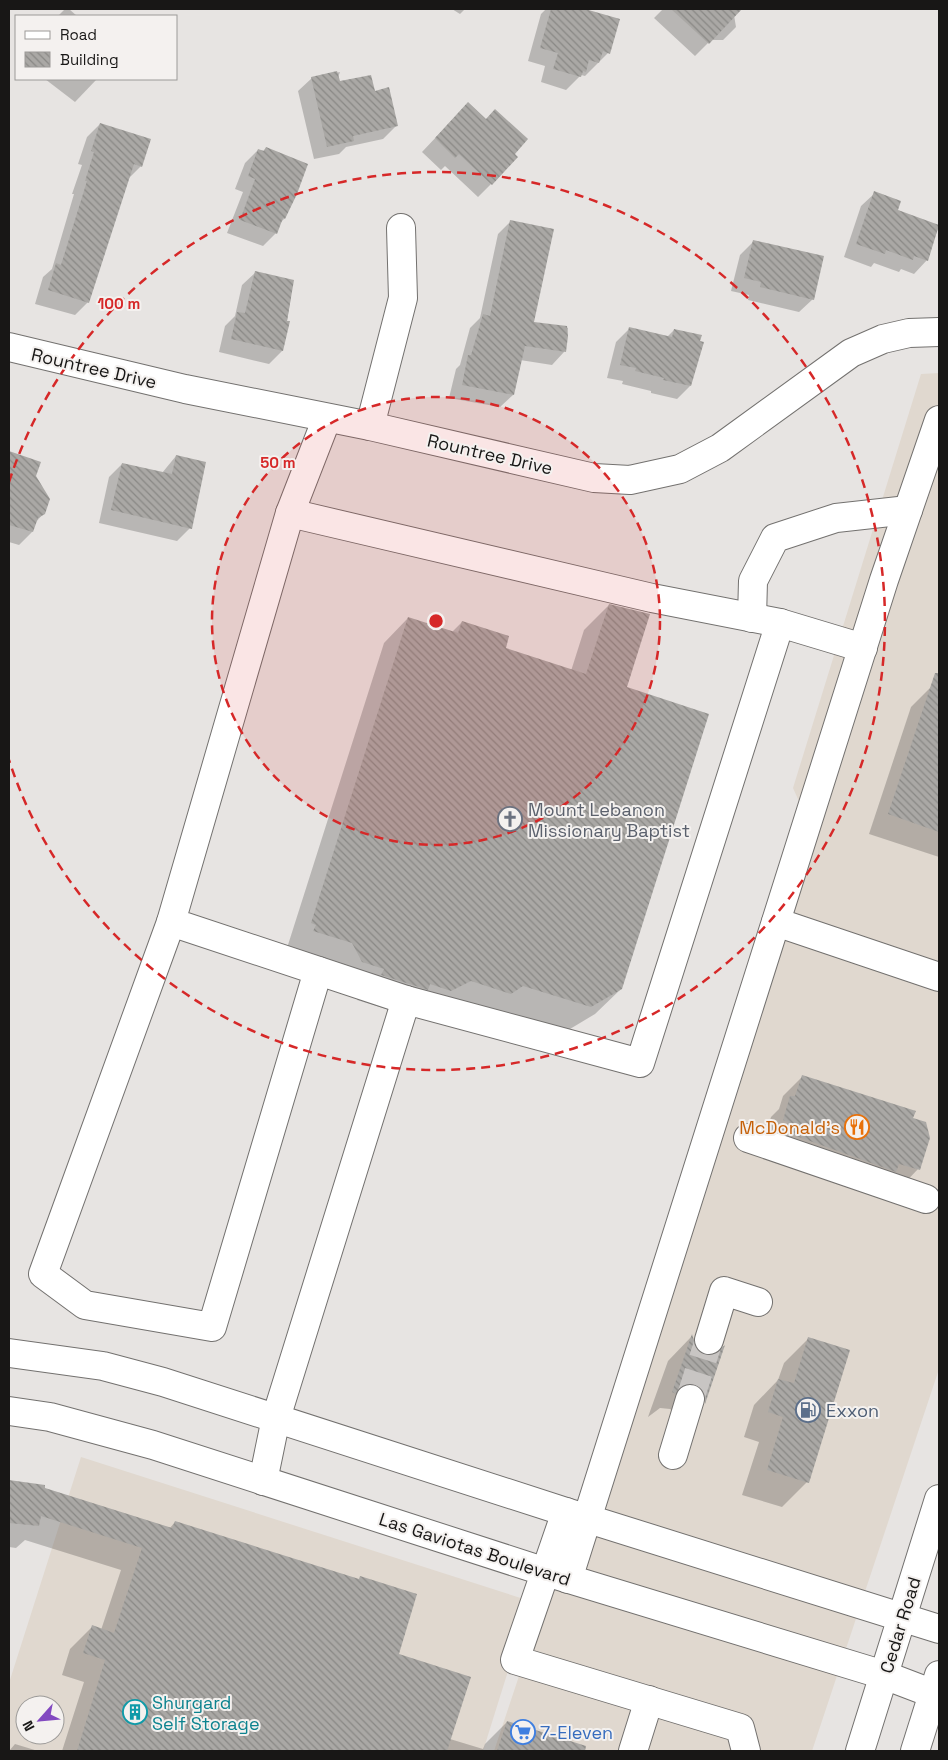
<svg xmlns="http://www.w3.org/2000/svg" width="948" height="1760" font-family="'Space Grotesk',sans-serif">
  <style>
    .built { fill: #e0d8cf; fill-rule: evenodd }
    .shadow { fill: #0003 }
    .building { fill: url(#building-back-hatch) }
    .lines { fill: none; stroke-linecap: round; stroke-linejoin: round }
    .minor-tunnel { stroke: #c8c5c3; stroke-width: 28; stroke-dasharray: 28 14; stroke-linecap: butt }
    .minor-casing { stroke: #73716f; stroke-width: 30 }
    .major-casing { stroke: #73716f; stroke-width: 30 }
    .minor { stroke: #fff; stroke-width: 28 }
    .major { stroke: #fff; stroke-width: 28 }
    .ring { fill: none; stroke: #d62828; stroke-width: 2.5; stroke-dasharray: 9 6 }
    .labels { text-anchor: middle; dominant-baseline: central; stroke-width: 4; stroke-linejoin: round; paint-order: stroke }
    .street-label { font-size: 18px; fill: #181716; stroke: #f4f1ef }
    .worship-label { font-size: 18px; fill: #5b616d; stroke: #f4f1ef; text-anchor: start }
    .food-label { font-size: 18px; fill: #c56008; stroke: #f4f1ef; text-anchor: end }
    .service-label { font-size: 18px; fill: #4e5e75; stroke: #f4f1ef; text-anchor: start }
    .culture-label { font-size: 18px; fill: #0d838f; stroke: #f4f1ef; text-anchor: start }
    .shop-label { font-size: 18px; fill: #366cbe; stroke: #f4f1ef; text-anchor: start }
    .centre { fill: #d62828; stroke: #f4f1ef; stroke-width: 2.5 }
    .ring-label { font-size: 15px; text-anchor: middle; font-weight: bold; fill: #d62828; stroke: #f4f1ef; stroke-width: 4; stroke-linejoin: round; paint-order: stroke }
  </style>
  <defs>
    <pattern id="building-back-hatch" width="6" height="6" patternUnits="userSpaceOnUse" patternTransform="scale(1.25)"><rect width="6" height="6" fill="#aaa8a5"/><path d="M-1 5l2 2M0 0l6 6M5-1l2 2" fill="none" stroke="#898885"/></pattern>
  </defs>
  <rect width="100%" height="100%" fill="#e7e4e2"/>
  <g class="built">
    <path d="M 939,373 L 939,1369 L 812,1751 L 494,1751 L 543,1604 L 814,835 L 793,788 L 921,374 Z"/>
    <path d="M 81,1457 L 530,1601 L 483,1751 L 9,1751 L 9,1683 ZM 25,1705 L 55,1705 L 55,1735 L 25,1735 Z"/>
  </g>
  <g class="shadow">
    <path d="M 65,9 L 69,9 L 77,16 L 58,16 Z"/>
    <path d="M 452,9 L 465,9 L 460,14 Z"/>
    <path d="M 546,9 L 581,9 L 618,20 L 608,53 L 585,76 L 581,75 L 566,90 L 541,82 L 545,66 L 528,61 L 541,14 Z"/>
    <path d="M 663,9 L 740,9 L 734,15 L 736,27 L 723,40 L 711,40 L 695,56 L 654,18 Z"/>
    <path d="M 340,72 L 336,83 L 374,92 L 396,126 L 383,139 L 346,147 L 339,154 L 314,159 L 298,91 L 312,78 Z"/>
    <path d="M 45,79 L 97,79 L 75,102 Z"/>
    <path d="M 455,117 L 491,184 L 478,197 L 445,166 L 441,170 L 422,152 Z"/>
    <path d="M 100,124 L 141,166 L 128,179 L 88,302 L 75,315 L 35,304 L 43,277 L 52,269 L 74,194 L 72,194 L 82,165 L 78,164 L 87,137 Z"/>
    <path d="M 266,148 L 284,219 L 280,223 L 276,233 L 263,246 L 227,233 L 243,192 L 235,189 L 245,163 L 258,150 L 262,152 Z"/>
    <path d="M 875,193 L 896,211 L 939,226 L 927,260 L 914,274 L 901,269 L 899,272 L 874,263 L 871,267 L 844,257 L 861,206 Z"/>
    <path d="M 511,221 L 532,323 L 568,328 L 564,352 L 552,365 L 520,360 L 513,395 L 500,407 L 449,398 L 456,369 L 460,365 L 470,328 L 480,318 L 498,234 Z"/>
    <path d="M 753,242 L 813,299 L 799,312 L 748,300 L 749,295 L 731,291 L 740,255 Z"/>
    <path d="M 256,272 L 291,297 L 282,351 L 269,364 L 219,352 L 225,326 L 235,316 L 242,285 Z"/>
    <path d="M 629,329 L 667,337 L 674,330 L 690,386 L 677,399 L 651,393 L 651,391 L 622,384 L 623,381 L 607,378 L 616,342 Z"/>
    <path d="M 9,453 L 39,463 L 35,476 L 44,513 L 35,523 L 32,532 L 19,545 L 9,542 Z"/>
    <path d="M 176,456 L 190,528 L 177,541 L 99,523 L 109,477 L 122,464 L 162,473 Z"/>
    <path d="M 609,605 L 625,688 L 621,989 L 595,1014 L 565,1032 L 497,1010 L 485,1018 L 402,1014 L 357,1000 L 359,994 L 287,948 L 384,643 L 408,618 L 452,632 L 462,622 L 504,649 L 571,671 L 584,630 Z"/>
    <path d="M 931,687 L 939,690 L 939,857 L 869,834 L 911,707 Z"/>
    <path d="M 802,1077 L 912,1119 L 918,1169 L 899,1189 L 764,1140 L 771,1117 L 779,1109 L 783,1096 Z"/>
    <path d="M 692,1336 L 696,1351 L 704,1356 L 713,1356 L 723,1349 L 704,1403 L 681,1426 L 676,1413 L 670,1409 L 660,1408 L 648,1417 L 668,1361 Z"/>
    <path d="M 809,1338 L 807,1482 L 782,1507 L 742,1495 L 759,1442 L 744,1437 L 754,1405 L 778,1380 L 784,1363 Z"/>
    <path d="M 9,1481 L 44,1486 L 43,1488 L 170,1528 L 175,1522 L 397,1655 L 450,1739 L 483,1749 L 485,1744 L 507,1722 L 577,1745 L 575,1751 L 62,1751 L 84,1682 L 62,1675 L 70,1649 L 92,1627 L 101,1630 L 121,1570 L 25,1540 L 16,1548 L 9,1547 Z"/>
    <path d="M 15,1744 L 38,1751 L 9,1751 Z"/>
  </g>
  <g class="building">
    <path d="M 551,9 L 585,9 L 620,19 L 610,54 L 603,51 L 599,63 L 589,60 L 586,72 L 583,71 L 581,77 L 553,69 L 558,53 L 540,48 Z"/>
    <path d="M 671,9 L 742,9 L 709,44 Z"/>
    <path d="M 337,71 L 340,81 L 371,75 L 375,91 L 389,87 L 398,126 L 353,136 L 354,141 L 327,147 L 311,77 Z"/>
    <path d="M 468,102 L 486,119 L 495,109 L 528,139 L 515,154 L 518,157 L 492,185 L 459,154 L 455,158 L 435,138 Z"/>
    <path d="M 100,123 L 151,139 L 142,167 L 134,164 L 89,303 L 48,290 L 56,263 L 61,265 L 87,181 L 85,181 L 94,152 L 91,151 Z"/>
    <path d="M 266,147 L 308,164 L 297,194 L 285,219 L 283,218 L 277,234 L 240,220 L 255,179 L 248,176 L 258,149 L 264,151 Z"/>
    <path d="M 874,191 L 901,201 L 898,210 L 939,225 L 928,261 L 914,256 L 913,260 L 886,250 L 885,254 L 856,244 Z"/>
    <path d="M 510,220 L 554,229 L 534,322 L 567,326 L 568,336 L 566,352 L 525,346 L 514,395 L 462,385 L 468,355 L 471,355 L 483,314 L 490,316 Z"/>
    <path d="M 753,240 L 824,256 L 814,300 L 760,287 L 761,282 L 744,278 Z"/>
    <path d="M 255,271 L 294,280 L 287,321 L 290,321 L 283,351 L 231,339 L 237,312 L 245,313 Z"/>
    <path d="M 629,327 L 672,337 L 674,329 L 702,335 L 700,341 L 704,342 L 691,386 L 663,380 L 664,378 L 635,371 L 636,368 L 620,365 Z"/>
    <path d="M 9,451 L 41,462 L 36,476 L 50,499 L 45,514 L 38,518 L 33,532 L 9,525 Z"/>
    <path d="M 176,455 L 206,462 L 192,529 L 111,510 L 122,463 L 172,474 Z"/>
    <path d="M 609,604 L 650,614 L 627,687 L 709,714 L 622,989 L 591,1007 L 523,986 L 511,994 L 471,981 L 451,991 L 430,984 L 428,990 L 381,975 L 384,969 L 362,962 L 352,943 L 313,931 L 316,925 L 311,923 L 408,617 L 458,633 L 462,621 L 509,636 L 506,648 L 586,674 Z"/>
    <path d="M 935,673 L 939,673 L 939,832 L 888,814 Z"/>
    <path d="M 802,1075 L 916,1111 L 913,1118 L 926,1122 L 930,1138 L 920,1170 L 899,1164 L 896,1172 L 785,1132 L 788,1122 L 783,1120 L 790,1096 L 795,1096 Z"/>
    <path d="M 692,1334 L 697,1350 L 704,1355 L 713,1355 L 725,1345 L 705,1404 L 705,1395 L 701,1388 L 695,1384 L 686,1384 L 680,1387 L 676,1394 L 672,1392 Z"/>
    <path d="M 808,1337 L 850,1350 L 809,1483 L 767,1470 L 783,1417 L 768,1412 L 778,1379 L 794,1383 Z"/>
    <path d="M 9,1480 L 45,1485 L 45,1488 L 172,1528 L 175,1521 L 359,1579 L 360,1576 L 417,1594 L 399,1654 L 471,1677 L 447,1751 L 77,1751 L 105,1660 L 83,1653 L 92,1625 L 114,1633 L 142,1548 L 41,1516 L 39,1526 L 9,1523 Z"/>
    <path d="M 507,1721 L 586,1746 L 585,1751 L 497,1751 Z"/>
  </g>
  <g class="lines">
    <path class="minor-tunnel" d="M 690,1399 L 709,1340"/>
    <defs>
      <g id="minor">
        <path d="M 9,347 L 185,389 L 370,426 L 594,478 L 630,480 L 680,469 L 720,448 L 851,353 L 883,339 L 909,333 L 939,332"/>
        <path d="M 327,418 L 290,513 L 652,598 L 780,623"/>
        <path d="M 370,426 L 403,298 L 401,228"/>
        <path d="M 290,513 L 171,922 L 406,1000"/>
        <path d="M 752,618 L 753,581 L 775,538 L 836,518 L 908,510"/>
        <path d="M 171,922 L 43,1274 L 85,1305 L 212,1327 L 318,971"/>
        <path d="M 776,922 L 939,977"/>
        <path d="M 748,1138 L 926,1199"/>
        <path d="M 709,1340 L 724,1291 L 758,1302"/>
        <path d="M 9,1353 L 103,1366 L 163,1382 L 566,1512 L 939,1629"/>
        <path d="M 9,1411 L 50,1417 L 153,1445 L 546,1572 L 884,1675 L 939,1696"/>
        <path d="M 673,1455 L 690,1399"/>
        <path d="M 263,1481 L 276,1418 L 406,1000 L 640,1063 L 780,623 L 863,648"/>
        <path d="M 566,1512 L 515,1660 L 740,1728 L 746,1751"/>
        <path d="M 568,1579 L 884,580 L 939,420"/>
        <path d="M 633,1751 L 649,1700"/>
      </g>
      <g id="major">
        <path d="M 860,1751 L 939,1499"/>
        <path d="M 915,1751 L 939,1675"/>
      </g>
    </defs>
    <use href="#minor" class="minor-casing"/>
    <use href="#major" class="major-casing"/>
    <use href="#minor" class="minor"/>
    <use href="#major" class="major"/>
  </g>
  <circle cx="436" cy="621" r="224" fill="#d62828" fill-opacity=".12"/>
  <g class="ring">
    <circle cx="436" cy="621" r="224"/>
    <path d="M9 482A449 449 0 1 1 9 760"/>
  </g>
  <defs>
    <symbol id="church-ring" viewBox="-11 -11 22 22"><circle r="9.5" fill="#f4f1ef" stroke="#6b7280" stroke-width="1.5"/><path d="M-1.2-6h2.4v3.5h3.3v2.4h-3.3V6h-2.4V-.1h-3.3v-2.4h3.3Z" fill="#6b7280"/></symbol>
    <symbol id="restaurant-ring" viewBox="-11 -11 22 22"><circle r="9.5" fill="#f4f1ef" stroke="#e8710a" stroke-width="1.5"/><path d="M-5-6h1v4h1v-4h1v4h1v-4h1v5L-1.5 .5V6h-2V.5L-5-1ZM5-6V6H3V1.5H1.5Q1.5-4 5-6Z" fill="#e8710a"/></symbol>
    <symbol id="fuel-ring" viewBox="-11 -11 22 22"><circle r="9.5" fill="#f4f1ef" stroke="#5c6f8a" stroke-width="1.5"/><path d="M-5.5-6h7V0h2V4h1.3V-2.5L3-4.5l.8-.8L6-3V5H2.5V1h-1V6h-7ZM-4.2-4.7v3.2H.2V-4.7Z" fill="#5c6f8a"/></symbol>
    <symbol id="building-ring" viewBox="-11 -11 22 22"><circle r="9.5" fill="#f4f1ef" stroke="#0f9aa8" stroke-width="1.5"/><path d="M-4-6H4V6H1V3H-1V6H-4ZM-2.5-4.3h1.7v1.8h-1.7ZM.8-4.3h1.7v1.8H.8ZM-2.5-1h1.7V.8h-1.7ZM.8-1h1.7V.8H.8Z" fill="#0f9aa8"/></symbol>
    <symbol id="supermarket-ring" viewBox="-11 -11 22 22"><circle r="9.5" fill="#f4f1ef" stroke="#3f7fe0" stroke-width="1.5"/><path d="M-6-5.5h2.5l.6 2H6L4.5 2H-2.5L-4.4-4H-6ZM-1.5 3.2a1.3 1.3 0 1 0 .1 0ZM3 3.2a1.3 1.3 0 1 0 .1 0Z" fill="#3f7fe0"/></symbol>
  </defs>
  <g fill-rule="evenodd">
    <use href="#church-ring" x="496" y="805" width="28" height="28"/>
    <use href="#restaurant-ring" x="843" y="1113" width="28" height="28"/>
    <use href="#fuel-ring" x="794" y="1396" width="28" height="28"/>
    <use href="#building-ring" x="121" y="1698" width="28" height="28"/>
    <use href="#supermarket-ring" x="509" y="1718" width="28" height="28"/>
  </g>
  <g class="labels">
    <g class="street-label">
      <text transform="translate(94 368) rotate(13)">Rountree Drive</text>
      <text transform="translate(490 454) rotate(13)">Rountree Drive</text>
      <text transform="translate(475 1549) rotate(18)">Las Gaviotas Boulevard</text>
      <text transform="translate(900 1625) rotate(-73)">Cedar Road</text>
    </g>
    <g class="worship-label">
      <text x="528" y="809">Mount Lebanon<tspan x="528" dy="21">Missionary Baptist</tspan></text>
    </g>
    <g class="food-label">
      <text x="840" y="1127">McDonald's</text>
    </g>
    <g class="service-label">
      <text x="826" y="1410">Exxon</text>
    </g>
    <g class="culture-label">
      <text x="152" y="1702">Shurgard<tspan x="152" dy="21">Self Storage</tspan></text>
    </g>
    <g class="shop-label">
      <text x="540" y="1732">7-Eleven</text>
    </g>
  </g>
  <circle cx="436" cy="621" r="8" class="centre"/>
  <g class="ring-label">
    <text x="119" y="309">100 m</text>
    <text x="278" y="468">50 m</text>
  </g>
  <rect width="948" height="1760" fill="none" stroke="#181716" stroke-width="20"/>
  <rect x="15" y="15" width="162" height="65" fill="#f4f1ef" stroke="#9c9a98"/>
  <rect x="25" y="31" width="25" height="8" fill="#ffffff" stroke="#9c9a98"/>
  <text x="60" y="40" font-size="15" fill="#181716">Road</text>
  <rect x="25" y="52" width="25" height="15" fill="url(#building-back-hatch)" stroke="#9c9a98"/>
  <text x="60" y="65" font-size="15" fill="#181716">Building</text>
  <g transform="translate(40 1720) rotate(243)"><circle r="24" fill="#f4f1ef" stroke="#9c9a98"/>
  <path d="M0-4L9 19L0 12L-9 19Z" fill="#8249c0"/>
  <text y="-8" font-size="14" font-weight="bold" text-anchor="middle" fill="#181716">N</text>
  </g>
</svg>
